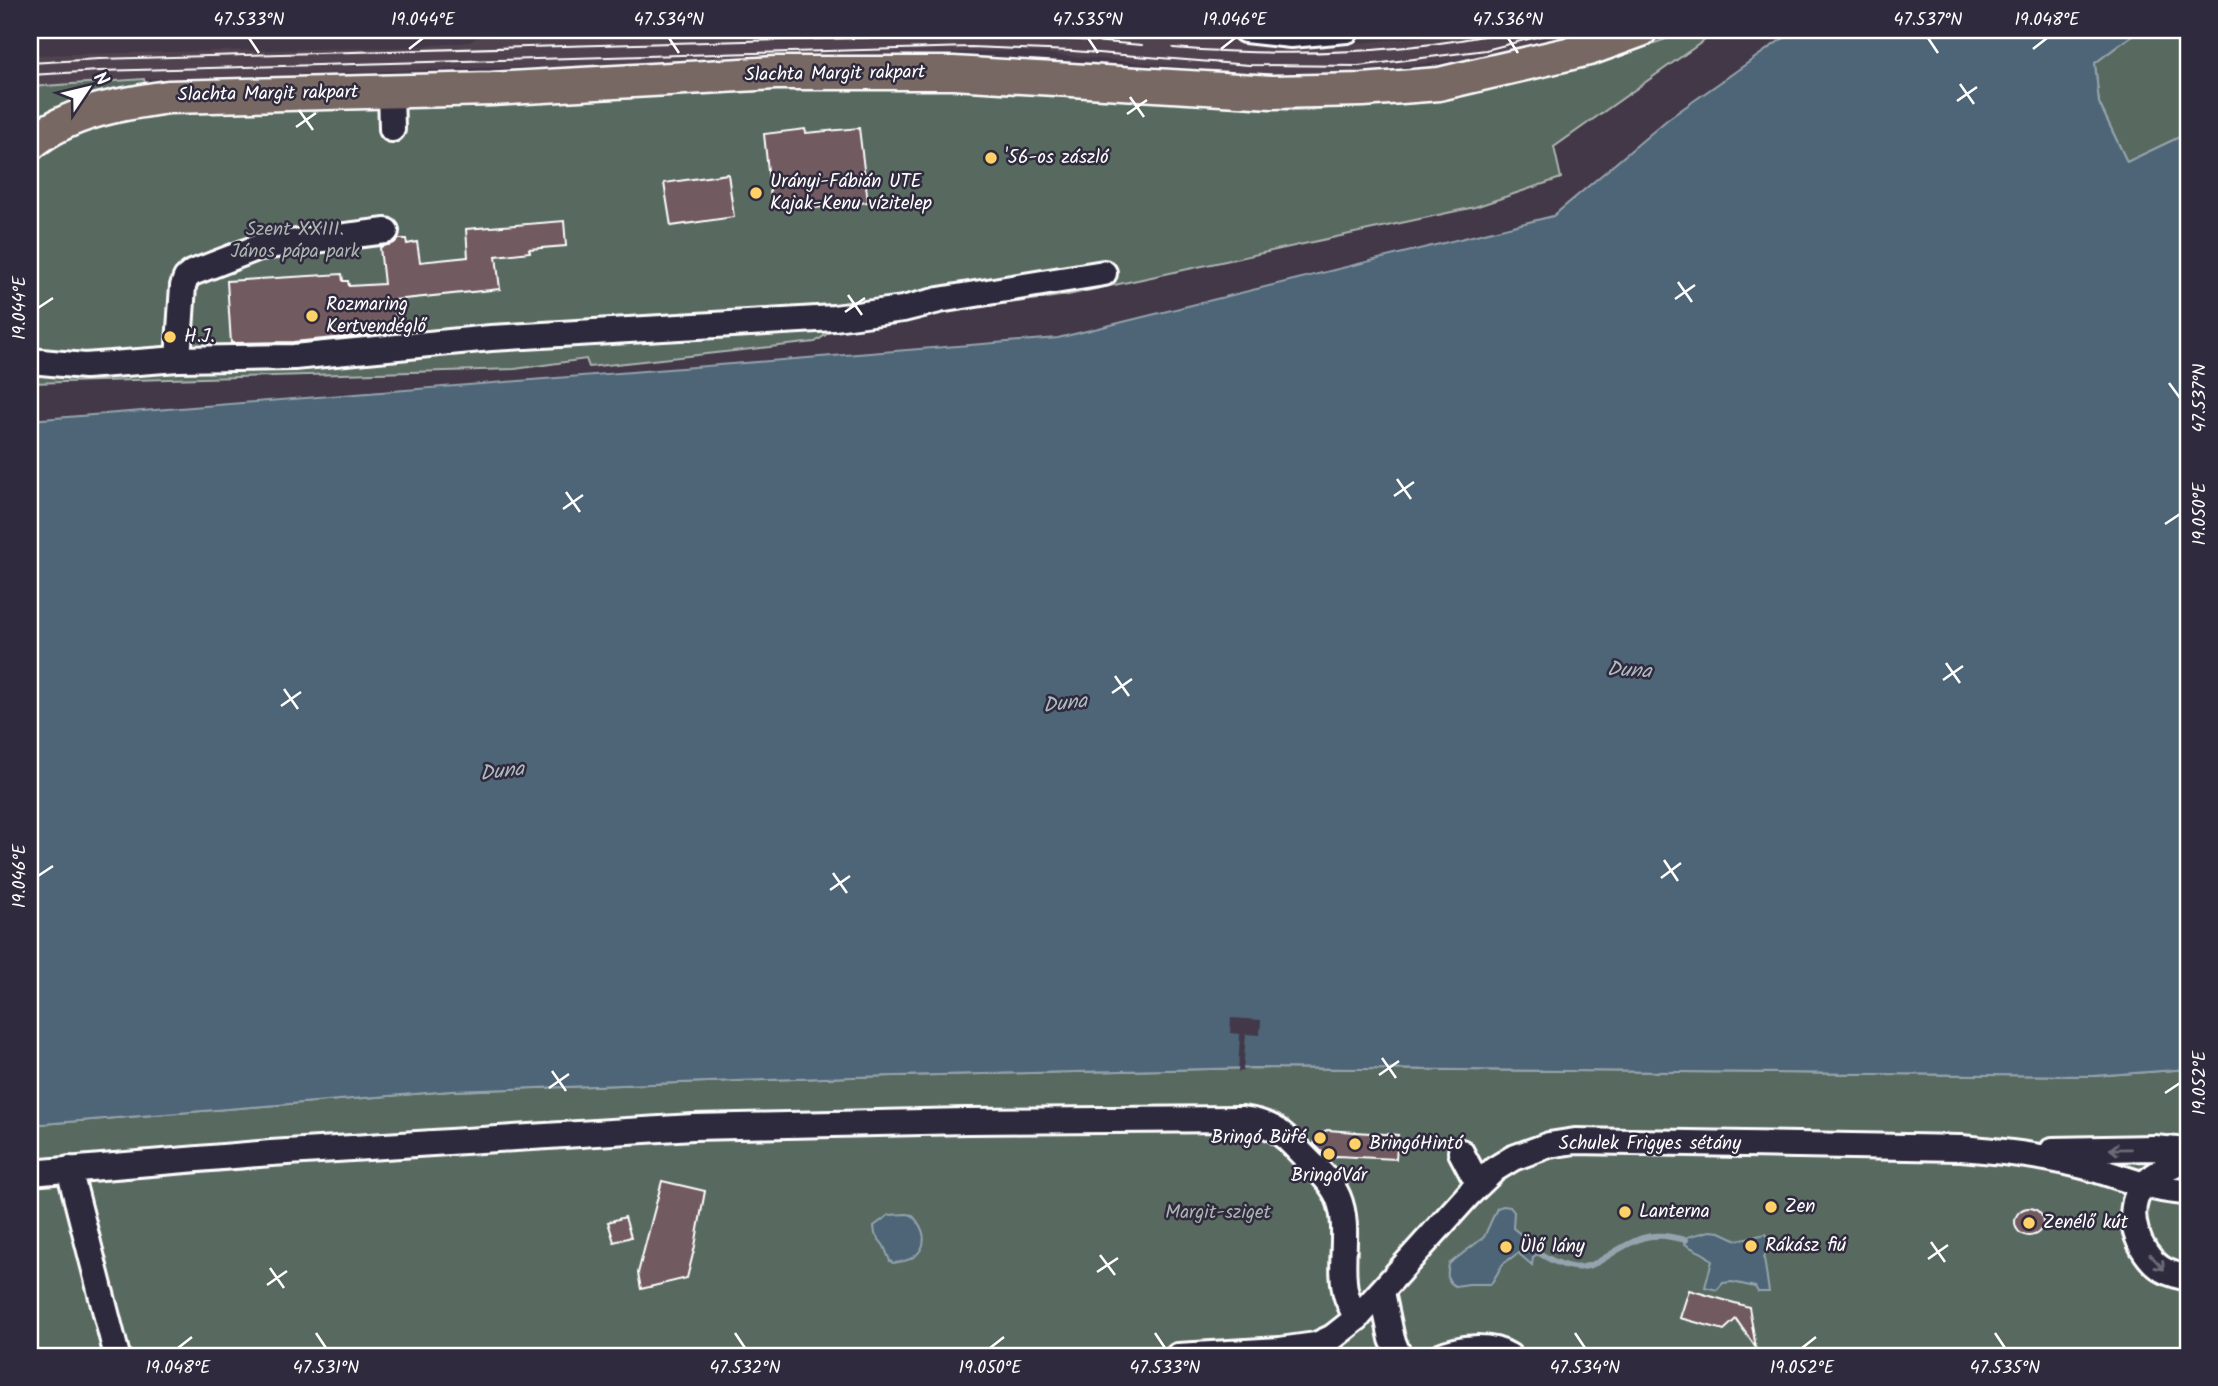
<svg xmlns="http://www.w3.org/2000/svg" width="2218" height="1386" font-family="Kalam,sans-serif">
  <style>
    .built { fill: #51424f }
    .green { fill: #586961; stroke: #acb4b0; stroke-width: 2 }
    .water { fill: #4d6576; stroke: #94a3ad; stroke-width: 2 }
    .pier { fill: #433848 }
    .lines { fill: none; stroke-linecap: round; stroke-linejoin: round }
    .stream { stroke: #94a3ad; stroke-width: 6 }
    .building { fill: #715a60; stroke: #fff; stroke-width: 2 }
    .minor-casing { stroke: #fff; stroke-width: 30 }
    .major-casing { stroke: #fff; stroke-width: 37 }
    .minor { stroke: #2f2a3d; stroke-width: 24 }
    .major { stroke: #776864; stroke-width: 32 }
    .tram { stroke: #fff; stroke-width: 2 }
    .oneway { stroke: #6d6a77 }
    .ticks { fill: none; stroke: #fff; stroke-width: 2.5 }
    .poi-dot { fill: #ffd166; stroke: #2f2a3d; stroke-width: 2.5 }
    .labels { text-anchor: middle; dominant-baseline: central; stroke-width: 5; stroke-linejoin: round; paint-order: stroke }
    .street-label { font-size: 19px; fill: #fff; stroke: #2f2a3d }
    .poi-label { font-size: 19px; fill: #fff; stroke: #2f2a3d; text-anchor: start }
    .park-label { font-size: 19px; fill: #acb4b0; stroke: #2f2a3d }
    .water-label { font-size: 21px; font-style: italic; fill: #afbac1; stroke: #2f2a3d }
    .neatline { fill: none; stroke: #fff; stroke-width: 2.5 }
    .ticks-label { font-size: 18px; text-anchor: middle; fill: #fff }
  </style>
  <rect width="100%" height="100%" fill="#433848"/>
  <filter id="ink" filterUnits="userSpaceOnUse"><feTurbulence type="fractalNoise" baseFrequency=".0143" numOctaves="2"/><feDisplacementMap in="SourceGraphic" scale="14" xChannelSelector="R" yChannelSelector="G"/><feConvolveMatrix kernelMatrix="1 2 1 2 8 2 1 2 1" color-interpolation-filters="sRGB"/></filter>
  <g filter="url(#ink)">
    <path class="built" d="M 761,30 L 1063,30 L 1248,42 L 1358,43 L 1488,30 L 1575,30 L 1486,57 L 1355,72 L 1247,73 L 1015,51 L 777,59 L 670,65 L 479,68 L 144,79 L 30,87 L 30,55 L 409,47 L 470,42 L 478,37 Z"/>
    <g class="green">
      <path d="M 1692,30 L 1719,30 L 1554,147 L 1561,178 L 1475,207 L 1068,295 L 839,326 L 815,342 L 589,367 L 586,359 L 515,369 L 30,383 L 30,87 L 144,79 L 153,116 L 212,109 L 918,74 L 1301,111 L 1475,92 L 1582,68 Z"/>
      <path d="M 2139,30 L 2188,30 L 2188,133 L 2127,162 L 2099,103 L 2095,63 Z"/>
      <path d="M 1254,1068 L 2093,1076 L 2188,1069 L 2188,1356 L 30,1356 L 30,1125 L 451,1091 L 851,1077 Z"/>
    </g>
    <g class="water">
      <path d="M 1805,30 L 2139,30 L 2095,63 L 2099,103 L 2127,162 L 2188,133 L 2188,1069 L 2093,1076 L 1254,1068 L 851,1077 L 451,1091 L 30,1125 L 30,420 L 1058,338 L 1553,216 L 1668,119 L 1782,39 Z"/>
      <path d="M 1503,1206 L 1510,1207 L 1514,1212 L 1513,1228 L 1539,1249 L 1539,1253 L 1533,1257 L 1532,1265 L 1518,1253 L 1503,1264 L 1491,1284 L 1469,1284 L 1455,1286 C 1446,1281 1447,1274 1449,1264 L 1484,1237 L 1497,1208 Z"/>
      <path d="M 907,1214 L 912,1215 C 933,1238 925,1260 893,1263 L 890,1261 L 884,1246 L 875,1234 L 874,1226 L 889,1215 Z"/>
      <path d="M 1710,1231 L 1720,1232 L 1737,1240 L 1766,1234 L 1770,1240 L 1764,1258 L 1769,1292 L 1758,1292 L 1755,1287 L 1732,1282 L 1723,1283 L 1717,1290 L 1705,1287 L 1712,1261 C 1705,1251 1693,1251 1684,1243 L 1687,1237 Z"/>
    </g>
    <path class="pier" d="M 1231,1018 L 1261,1020 L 1260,1035 L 1246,1034 L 1243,1071 L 1238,1072 L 1240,1034 L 1230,1033 Z"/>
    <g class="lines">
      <path class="stream" d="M 1539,1253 C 1592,1286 1596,1255 1642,1238 C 1657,1233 1671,1237 1686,1240"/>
    </g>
    <g class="building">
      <path d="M 859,128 L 868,202 L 815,208 L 814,203 L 772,208 L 764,134 L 805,129 L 806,133 Z"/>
      <path d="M 728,174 L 734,217 L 671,226 L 664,183 Z"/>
      <path d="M 564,221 L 566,246 L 529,249 L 530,252 L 496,256 L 500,289 L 395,300 L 396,332 L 293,342 L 231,343 L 227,281 L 342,274 L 343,281 L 348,281 L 349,286 L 384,284 L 380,247 L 394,243 L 398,239 L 406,239 L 407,244 L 417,242 L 420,262 L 468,257 L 466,229 Z"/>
      <path d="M 1327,1130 L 1398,1135 L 1396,1159 L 1337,1156 L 1328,1158 L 1314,1144 L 1317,1135 Z"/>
      <path d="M 662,1181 L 705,1191 L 695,1246 L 687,1278 L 641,1289 L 638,1273 Z"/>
      <circle cx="2029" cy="1222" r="14"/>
      <path d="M 625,1217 L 631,1237 L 614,1242 L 608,1222 Z"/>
      <path d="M 1689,1290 L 1749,1307 L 1756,1348 L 1736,1319 L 1724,1330 L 1680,1318 Z"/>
    </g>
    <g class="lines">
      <defs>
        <g id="minor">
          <path d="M 1245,30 L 1291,35 L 1347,30"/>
          <path d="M 391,91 L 392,129"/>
          <path d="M 178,359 L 183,286 L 186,278 L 192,273 L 259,247 L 386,231"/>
          <path d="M 30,361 L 85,366 L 178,359 L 294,357 L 491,338 L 834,318 L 903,309 L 939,300 L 1104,273"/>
          <path d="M 2053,1150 L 2154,1148 L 2188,1151"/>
          <path d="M 1461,1152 L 1472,1173 L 1480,1182"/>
          <path d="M 2188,1158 C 2173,1165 2152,1174 2142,1187 C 2123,1212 2138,1253 2162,1269 C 2170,1274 2180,1276 2188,1278"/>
          <path d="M 69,1169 L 117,1356"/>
          <path d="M 30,1173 L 271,1153 L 693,1127 L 967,1121 L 1241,1119 C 1273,1123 1283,1133 1304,1156 C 1317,1169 1331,1181 1338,1197 C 1351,1228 1338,1263 1346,1294 C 1348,1302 1353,1311 1357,1318"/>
          <path d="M 1382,1292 L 1392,1339 L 1399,1356"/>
          <path d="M 1178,1356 L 1280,1350 L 1316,1345 L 1333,1337 L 1357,1318 L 1469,1194 L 1495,1169 L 1513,1158 L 1549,1145 L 1575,1141 L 1961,1148 C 2000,1151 2041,1155 2079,1165 C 2116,1174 2149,1191 2188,1192"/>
          <path d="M 1440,1356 C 1460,1347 1490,1344 1509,1356"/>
        </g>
        <path id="major" d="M 30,144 C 68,112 120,104 168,97 L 492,89 L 776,73 L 953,73 L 1272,92 L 1363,90 L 1439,84 L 1589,49 L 1641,30"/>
      </defs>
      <use href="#minor" class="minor-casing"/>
      <use href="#major" class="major-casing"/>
      <use href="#minor" class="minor"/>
      <use href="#major" class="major"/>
      <g class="tram">
        <path d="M 1173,48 C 1287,57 1401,55 1513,30"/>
        <path d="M 30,63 L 99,59 L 928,36 L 1017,35 L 1142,45"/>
        <path d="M 30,75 L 99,71 L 971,47 L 1073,51 L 1249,65 L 1358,66 L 1486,50 L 1563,30"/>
      </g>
    </g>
    <defs><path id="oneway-shaft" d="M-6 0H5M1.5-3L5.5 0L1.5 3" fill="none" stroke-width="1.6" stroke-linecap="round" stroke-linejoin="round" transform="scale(1.75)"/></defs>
    <g class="oneway">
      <use href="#oneway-shaft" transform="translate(2120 1149) rotate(179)"/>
      <use href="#oneway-shaft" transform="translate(2157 1262) rotate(47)"/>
    </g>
  </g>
  <path class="ticks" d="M 249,38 L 259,53M 669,38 L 679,53M 1088,38 L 1098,53M 1508,38 L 1518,53M 1928,38 L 1938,53M 409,49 L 423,38M 1221,49 L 1235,38M 2033,49 L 2047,38M 1960,84 L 1974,104M 1130,97 L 1144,117M 1957,101 L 1977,87M 299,110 L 313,130M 1127,114 L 1147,100M 296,127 L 316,113M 1678,282 L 1692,302M 848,295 L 862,315M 1675,299 L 1695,285M 38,308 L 53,298M 845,312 L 865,298M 2169,383 L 2180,398M 1397,479 L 1411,499M 566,492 L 580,512M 1394,496 L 1414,482M 563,509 L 583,495M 2165,524 L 2180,514M 1946,663 L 1960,683M 1115,676 L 1129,696M 1943,680 L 1963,666M 284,689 L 298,709M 1112,693 L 1132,679M 281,706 L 301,692M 1664,860 L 1678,881M 833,873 L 847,893M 38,876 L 53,866M 1661,878 L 1681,863M 830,890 L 850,876M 1382,1058 L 1396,1078M 552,1071 L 566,1091M 1379,1075 L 1399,1061M 549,1088 L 569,1074M 2165,1093 L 2180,1083M 1931,1242 L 1945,1262M 1100,1255 L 1115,1275M 1928,1259 L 1948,1245M 270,1268 L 284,1288M 1097,1272 L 1118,1258M 267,1285 L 287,1271M 316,1333 L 326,1348M 735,1333 L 745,1348M 1155,1333 L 1165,1348M 1575,1333 L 1585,1348M 1995,1333 L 2005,1348M 178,1348 L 192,1337M 990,1348 L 1004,1337M 1802,1348 L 1816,1337"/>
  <g class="poi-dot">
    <circle cx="991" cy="158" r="7"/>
    <circle cx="756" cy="193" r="7"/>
    <circle cx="312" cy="316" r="7"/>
    <circle cx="170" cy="337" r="7"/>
    <circle cx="1320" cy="1138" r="7"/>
    <circle cx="1355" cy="1144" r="7"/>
    <circle cx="1329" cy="1154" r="7"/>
    <circle cx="1771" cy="1207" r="7"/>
    <circle cx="1625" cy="1212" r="7"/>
    <circle cx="2029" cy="1223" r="7"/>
    <circle cx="1751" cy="1246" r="7"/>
    <circle cx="1506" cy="1247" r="7"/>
  </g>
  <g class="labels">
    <g class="street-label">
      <text transform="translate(835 74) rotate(-1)">Slachta Margit rakpart</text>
      <text transform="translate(268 94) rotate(-1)">Slachta Margit rakpart</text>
      <text x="1650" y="1144">Schulek Frigyes sétány</text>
    </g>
    <g class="poi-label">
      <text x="1005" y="158">'56-os zászló</text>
      <text x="770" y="182">Urányi-Fábián UTE<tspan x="770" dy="22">Kajak-Kenu vízitelep</tspan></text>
      <text x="326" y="305">Rozmaring<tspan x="326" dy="22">Kertvendéglő</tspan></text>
      <text x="184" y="337">H.J.</text>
      <text x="1306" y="1138" text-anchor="end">Bringó Büfé</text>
      <text x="1369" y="1144">BringóHintó</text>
      <text x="1329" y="1176" text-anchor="middle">BringóVár</text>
      <text x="1785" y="1207">Zen</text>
      <text x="1639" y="1212">Lanterna</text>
      <text x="2043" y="1223">Zenélő kút</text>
      <text x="1765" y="1246">Rákász fiú</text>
      <text x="1520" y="1247">Ülő lány</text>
    </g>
    <g class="park-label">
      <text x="295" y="230">Szent XXIII.<tspan x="295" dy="22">János pápa park</tspan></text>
      <text x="1218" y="1213">Margit-sziget</text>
    </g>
    <g class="water-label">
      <text transform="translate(1629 671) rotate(3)">Duna</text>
      <text transform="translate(1065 704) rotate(-7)">Duna</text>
      <text transform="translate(502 772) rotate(-7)">Duna</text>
    </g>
  </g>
  <rect width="2218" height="1386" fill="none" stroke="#2f2a3d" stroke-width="77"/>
  <g transform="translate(88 88) rotate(55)" stroke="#2f2a3d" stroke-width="5" paint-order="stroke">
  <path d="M0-5L12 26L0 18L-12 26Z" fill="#ffffff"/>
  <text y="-10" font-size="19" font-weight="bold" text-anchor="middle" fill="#ffffff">N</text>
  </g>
  <rect x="38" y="38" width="2142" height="1310" class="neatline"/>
  <g class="ticks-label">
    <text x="249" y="25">47.533°N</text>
    <text x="423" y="25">19.044°E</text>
    <text x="669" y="25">47.534°N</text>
    <text x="1088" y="25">47.535°N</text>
    <text x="1235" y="25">19.046°E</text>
    <text x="1508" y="25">47.536°N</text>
    <text x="1928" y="25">47.537°N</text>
    <text x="2047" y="25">19.048°E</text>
    <text transform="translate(19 308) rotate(-90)" y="6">19.044°E</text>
    <text transform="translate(2199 398) rotate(-90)" y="6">47.537°N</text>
    <text transform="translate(2199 514) rotate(-90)" y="6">19.050°E</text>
    <text transform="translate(19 876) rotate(-90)" y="6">19.046°E</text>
    <text transform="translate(2199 1083) rotate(-90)" y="6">19.052°E</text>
    <text x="178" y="1373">19.048°E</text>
    <text x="326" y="1373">47.531°N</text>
    <text x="745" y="1373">47.532°N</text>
    <text x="990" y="1373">19.050°E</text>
    <text x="1165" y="1373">47.533°N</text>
    <text x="1585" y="1373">47.534°N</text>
    <text x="1802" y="1373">19.052°E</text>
    <text x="2005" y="1373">47.535°N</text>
  </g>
</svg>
